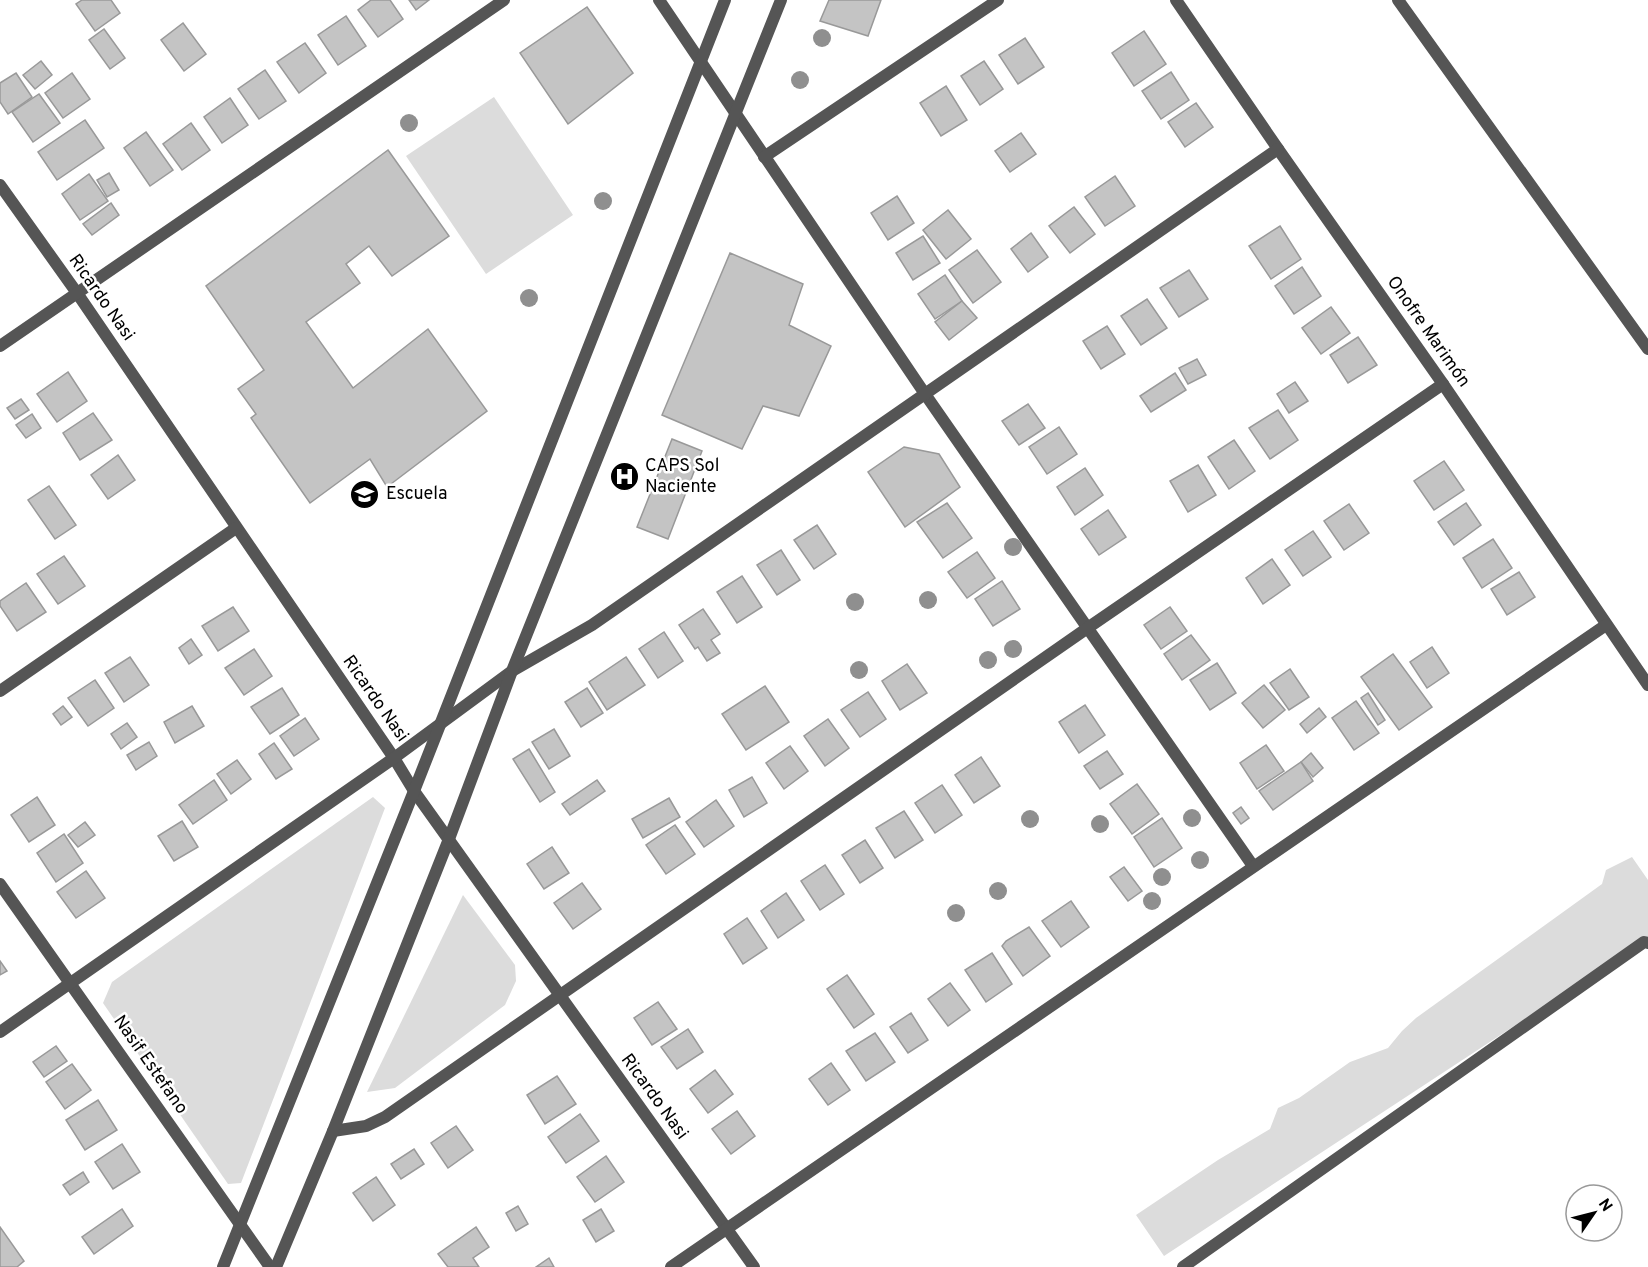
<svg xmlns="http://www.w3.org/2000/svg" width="1648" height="1267" font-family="Overpass,sans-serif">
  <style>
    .green { fill: #dcdcdc }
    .building { fill: #c4c4c4; stroke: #999; stroke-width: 1.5 }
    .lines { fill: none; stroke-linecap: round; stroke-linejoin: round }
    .street { stroke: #555; stroke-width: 12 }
    .tree { fill: #8f8f8f }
    .labels { text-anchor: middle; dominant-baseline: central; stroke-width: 5; stroke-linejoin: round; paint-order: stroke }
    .street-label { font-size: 18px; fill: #000; stroke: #fff }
    .poi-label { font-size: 18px; fill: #000; stroke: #fff; text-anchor: start }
  </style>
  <rect width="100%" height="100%" fill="#fff"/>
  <g class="green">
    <path d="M 494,97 L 573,215 L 486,274 L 406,156 Z"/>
    <path d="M 373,797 L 385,808 L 241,1183 L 228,1184 L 103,1003 L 112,982 Z"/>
    <path d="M 1632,857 L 1648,880 L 1648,938 L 1164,1256 L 1136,1215 L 1218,1160 L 1270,1129 L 1278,1108 L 1299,1098 L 1350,1062 L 1388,1048 L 1402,1031 L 1416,1018 L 1602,884 L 1606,870 Z"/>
    <path d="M 463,895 L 515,965 L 516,981 L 505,1005 L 395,1088 L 367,1092 Z"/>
  </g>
  <g class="building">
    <path d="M 82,0 L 111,0 L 120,13 L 95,31 L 76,4 Z"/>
    <path d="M 371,0 L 390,0 L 403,19 L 378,37 L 358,10 Z"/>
    <path d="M 409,0 L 429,0 L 416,10 Z"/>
    <path d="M 829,0 L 881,0 L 868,36 L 820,21 Z"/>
    <path d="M 587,7 L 633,73 L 568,124 L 520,53 Z"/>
    <path d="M 346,16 L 366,46 L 338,65 L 318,35 Z"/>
    <path d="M 183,23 L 206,54 L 184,71 L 161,40 Z"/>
    <path d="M 104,29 L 125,58 L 110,69 L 89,40 Z"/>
    <path d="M 1144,31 L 1166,64 L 1134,86 L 1112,53 Z"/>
    <path d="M 1025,38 L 1044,67 L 1018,84 L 999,55 Z"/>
    <path d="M 305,43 L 326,73 L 299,93 L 277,62 Z"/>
    <path d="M 41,61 L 52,75 L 35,89 L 23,75 Z"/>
    <path d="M 984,61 L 1003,89 L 980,105 L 961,76 Z"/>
    <path d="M 265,70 L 286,101 L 259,119 L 238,89 Z"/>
    <path d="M 1171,72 L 1189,100 L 1161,119 L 1142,91 Z"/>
    <path d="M 16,73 L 32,97 L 8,114 L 0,102 L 0,83 Z"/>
    <path d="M 72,73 L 90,99 L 63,118 L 45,93 Z"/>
    <path d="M 946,86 L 967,120 L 941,136 L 920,103 Z"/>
    <path d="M 39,94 L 60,123 L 33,142 L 12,112 Z"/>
    <path d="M 230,98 L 248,125 L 222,143 L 204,117 Z"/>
    <path d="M 1196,103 L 1213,127 L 1185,147 L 1168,122 Z"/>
    <path d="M 85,120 L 104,148 L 57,180 L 38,152 Z"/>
    <path d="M 191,123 L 210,150 L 182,170 L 163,144 Z"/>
    <path d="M 146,132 L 173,170 L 150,186 L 124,148 Z"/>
    <path d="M 1021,133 L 1036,154 L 1010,172 L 995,151 Z"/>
    <path d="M 388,150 L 449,236 L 392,276 L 369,246 L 346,264 L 360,283 L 306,322 L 353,388 L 428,329 L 487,411 L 387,487 L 370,459 L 310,503 L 251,418 L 256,414 L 238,389 L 264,370 L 206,286 Z"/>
    <path d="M 109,173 L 119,190 L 107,197 L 97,180 Z"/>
    <path d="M 89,174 L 108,201 L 80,220 L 62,194 Z"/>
    <path d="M 1115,176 L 1135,206 L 1105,226 L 1085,197 Z"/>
    <path d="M 897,196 L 914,223 L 888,240 L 871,213 Z"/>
    <path d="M 111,203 L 119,215 L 92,235 L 83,224 Z"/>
    <path d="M 1074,207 L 1095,234 L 1070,253 L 1049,226 Z"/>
    <path d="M 948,210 L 971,239 L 946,259 L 923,230 Z"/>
    <path d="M 1280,226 L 1301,259 L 1271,279 L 1249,246 Z"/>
    <path d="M 1031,233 L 1048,257 L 1028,272 L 1011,249 Z"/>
    <path d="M 923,236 L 940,263 L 913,280 L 896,253 Z"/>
    <path d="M 977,250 L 1001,282 L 973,303 L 949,270 Z"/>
    <path d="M 730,253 L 803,284 L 789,325 L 831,346 L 799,416 L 763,406 L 742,449 L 662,415 Z"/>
    <path d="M 1302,267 L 1321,296 L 1294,314 L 1275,286 Z"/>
    <path d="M 1189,270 L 1208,299 L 1179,317 L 1160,288 Z"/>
    <path d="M 945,275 L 962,301 L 935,319 L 918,294 Z"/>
    <path d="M 1147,299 L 1167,328 L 1141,345 L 1121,316 Z"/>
    <path d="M 962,301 L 977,318 L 949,340 L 935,322 Z"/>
    <path d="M 1331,307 L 1350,333 L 1321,354 L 1302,328 Z"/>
    <path d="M 1107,326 L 1125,354 L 1101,369 L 1083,341 Z"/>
    <path d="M 1358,337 L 1377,365 L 1348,383 L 1330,355 Z"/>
    <path d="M 1197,359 L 1206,375 L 1188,384 L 1179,368 Z"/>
    <path d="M 68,372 L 87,401 L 57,422 L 37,394 Z"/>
    <path d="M 1175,373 L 1186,390 L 1151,412 L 1140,396 Z"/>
    <path d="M 1295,382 L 1308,401 L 1289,413 L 1277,394 Z"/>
    <path d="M 21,399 L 29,410 L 15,419 L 7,408 Z"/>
    <path d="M 1028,404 L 1045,428 L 1019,445 L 1002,421 Z"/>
    <path d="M 1278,410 L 1298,440 L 1270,459 L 1249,428 Z"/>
    <path d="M 93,413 L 112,440 L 80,460 L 63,433 Z"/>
    <path d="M 32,414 L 41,428 L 26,438 L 16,425 Z"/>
    <path d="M 1059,427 L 1077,454 L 1047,474 L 1029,447 Z"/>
    <path d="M 672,439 L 702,451 L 668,539 L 637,527 Z"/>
    <path d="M 1234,440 L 1255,471 L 1229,489 L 1208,457 Z"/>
    <path d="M 904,447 L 939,454 L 960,487 L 905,527 L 868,472 Z"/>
    <path d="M 118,455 L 135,480 L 108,499 L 91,475 Z"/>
    <path d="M 1444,461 L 1464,490 L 1434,510 L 1414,481 Z"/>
    <path d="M 1198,465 L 1216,495 L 1188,512 L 1170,481 Z"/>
    <path d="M 1085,468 L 1103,495 L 1075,515 L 1057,487 Z"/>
    <path d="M 49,486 L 76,525 L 55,539 L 28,500 Z"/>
    <path d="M 947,503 L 972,538 L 943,558 L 917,522 Z"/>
    <path d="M 1466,503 L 1481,525 L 1454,545 L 1438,522 Z"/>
    <path d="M 1349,504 L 1369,533 L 1344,550 L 1324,521 Z"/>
    <path d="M 1108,510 L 1126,537 L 1099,555 L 1081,529 Z"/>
    <path d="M 817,525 L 836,554 L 814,569 L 794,540 Z"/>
    <path d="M 1313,531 L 1331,557 L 1303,576 L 1285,550 Z"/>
    <path d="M 1493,539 L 1512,568 L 1482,588 L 1463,558 Z"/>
    <path d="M 781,550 L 800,580 L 777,595 L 757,565 Z"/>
    <path d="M 977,552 L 995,578 L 967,598 L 948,572 Z"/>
    <path d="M 64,556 L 85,586 L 58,604 L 37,574 Z"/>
    <path d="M 1272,559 L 1290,585 L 1263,604 L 1246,578 Z"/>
    <path d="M 1519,572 L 1535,597 L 1507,615 L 1491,589 Z"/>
    <path d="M 742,576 L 762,607 L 737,623 L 717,592 Z"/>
    <path d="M 1002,581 L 1020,609 L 993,626 L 975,599 Z"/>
    <path d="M 26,583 L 46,612 L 17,631 L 0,606 L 0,601 Z"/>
    <path d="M 233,607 L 249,631 L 218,651 L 202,626 Z"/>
    <path d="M 1170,607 L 1187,631 L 1161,649 L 1144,625 Z"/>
    <path d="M 703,609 L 720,634 L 711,640 L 720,653 L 707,661 L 698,647 L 695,649 L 679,625 Z"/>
    <path d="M 664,632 L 683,661 L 658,678 L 639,649 Z"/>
    <path d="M 1191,635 L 1210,660 L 1182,680 L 1164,654 Z"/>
    <path d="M 191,639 L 202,655 L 189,664 L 179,648 Z"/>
    <path d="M 1432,647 L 1449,673 L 1427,688 L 1410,662 Z"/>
    <path d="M 254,649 L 272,676 L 244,695 L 225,668 Z"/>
    <path d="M 1393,654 L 1432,707 L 1399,730 L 1361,677 Z"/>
    <path d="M 130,657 L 149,685 L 124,702 L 105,673 Z"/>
    <path d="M 626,657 L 645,685 L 607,710 L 589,682 Z"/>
    <path d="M 1217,663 L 1236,693 L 1210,710 L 1190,680 Z"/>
    <path d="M 907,664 L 927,693 L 900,710 L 882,681 Z"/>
    <path d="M 1290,669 L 1309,697 L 1289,710 L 1270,683 Z"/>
    <path d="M 95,680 L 114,708 L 88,726 L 68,698 Z"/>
    <path d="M 1264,685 L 1285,710 L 1263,728 L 1242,703 Z"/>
    <path d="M 765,686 L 789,722 L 746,750 L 722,714 Z"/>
    <path d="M 282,688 L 299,715 L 270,734 L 251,707 Z"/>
    <path d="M 587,688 L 603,713 L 581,727 L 565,702 Z"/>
    <path d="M 868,692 L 886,719 L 860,737 L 841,710 Z"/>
    <path d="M 1368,693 L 1385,720 L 1378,725 L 1361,698 Z"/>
    <path d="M 1356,701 L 1379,733 L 1354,750 L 1332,718 Z"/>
    <path d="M 1085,705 L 1105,735 L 1079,753 L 1059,722 Z"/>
    <path d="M 63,706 L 72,717 L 61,725 L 53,714 Z"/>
    <path d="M 192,706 L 204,726 L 175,743 L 164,722 Z"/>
    <path d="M 1319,708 L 1326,717 L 1307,733 L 1300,724 Z"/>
    <path d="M 305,718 L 319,739 L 294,756 L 280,736 Z"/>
    <path d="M 828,719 L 849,748 L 825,766 L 804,736 Z"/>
    <path d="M 127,723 L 137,737 L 121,749 L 111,734 Z"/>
    <path d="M 554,729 L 570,756 L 549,769 L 532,742 Z"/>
    <path d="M 149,742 L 157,756 L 136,770 L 127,755 Z"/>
    <path d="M 274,743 L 292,769 L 276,779 L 259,754 Z"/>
    <path d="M 1266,745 L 1284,771 L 1257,789 L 1240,763 Z"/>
    <path d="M 790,746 L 808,771 L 784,789 L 766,763 Z"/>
    <path d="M 529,749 L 555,792 L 540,802 L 513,759 Z"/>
    <path d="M 1107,751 L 1123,774 L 1100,789 L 1084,766 Z"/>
    <path d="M 1311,753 L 1323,768 L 1313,777 L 1301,762 Z"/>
    <path d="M 981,757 L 1000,786 L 974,803 L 955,775 Z"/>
    <path d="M 237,760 L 251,779 L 231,794 L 217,774 Z"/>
    <path d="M 1301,762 L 1313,781 L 1273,810 L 1259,791 Z"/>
    <path d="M 752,777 L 767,803 L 744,817 L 729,790 Z"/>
    <path d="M 214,780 L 227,800 L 193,824 L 179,805 Z"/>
    <path d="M 597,780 L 605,791 L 570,815 L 562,804 Z"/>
    <path d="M 1137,784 L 1159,814 L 1132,834 L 1110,804 Z"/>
    <path d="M 942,785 L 962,815 L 935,833 L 915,803 Z"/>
    <path d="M 37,797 L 55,825 L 29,842 L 11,815 Z"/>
    <path d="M 669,798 L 680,817 L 643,838 L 632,819 Z"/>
    <path d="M 716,800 L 734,826 L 704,847 L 686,822 Z"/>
    <path d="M 1241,807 L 1249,818 L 1241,824 L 1233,813 Z"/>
    <path d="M 904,811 L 923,840 L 895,858 L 876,828 Z"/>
    <path d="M 1162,818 L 1182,848 L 1154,867 L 1134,837 Z"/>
    <path d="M 182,821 L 198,847 L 174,861 L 158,836 Z"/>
    <path d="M 85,822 L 95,835 L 78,847 L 68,835 Z"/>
    <path d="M 675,825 L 695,854 L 666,874 L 646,845 Z"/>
    <path d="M 64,834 L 83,863 L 56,882 L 37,853 Z"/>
    <path d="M 865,840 L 883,868 L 860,883 L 842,855 Z"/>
    <path d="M 552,847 L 569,873 L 544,889 L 527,864 Z"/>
    <path d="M 825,865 L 844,894 L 820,910 L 801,881 Z"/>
    <path d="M 1124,867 L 1142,891 L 1128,901 L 1110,877 Z"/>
    <path d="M 86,871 L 105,898 L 76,918 L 57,892 Z"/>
    <path d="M 582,883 L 601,909 L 573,929 L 554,903 Z"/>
    <path d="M 786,893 L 804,920 L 778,938 L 761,911 Z"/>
    <path d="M 1071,901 L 1089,927 L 1061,947 L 1042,921 Z"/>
    <path d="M 747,918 L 767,948 L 743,964 L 724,934 Z"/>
    <path d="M 1029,927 L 1050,956 L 1023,976 L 1002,946 L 1006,941 Z"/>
    <path d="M 992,953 L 1012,984 L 986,1002 L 965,970 Z"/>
    <path d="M 0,961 L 7,971 L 0,975 Z"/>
    <path d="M 847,975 L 874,1014 L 854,1028 L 827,989 Z"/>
    <path d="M 950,983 L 970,1010 L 948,1026 L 928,999 Z"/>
    <path d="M 658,1002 L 677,1029 L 652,1045 L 634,1018 Z"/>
    <path d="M 911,1013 L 928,1040 L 908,1053 L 890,1027 Z"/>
    <path d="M 688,1029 L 703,1052 L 677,1069 L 661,1047 Z"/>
    <path d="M 875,1033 L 895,1062 L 866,1081 L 846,1051 Z"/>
    <path d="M 56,1046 L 67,1061 L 44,1077 L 33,1062 Z"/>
    <path d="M 831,1063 L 850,1090 L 828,1105 L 809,1079 Z"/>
    <path d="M 72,1064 L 91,1090 L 65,1109 L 46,1082 Z"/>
    <path d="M 715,1070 L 733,1094 L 708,1113 L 690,1089 Z"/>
    <path d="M 557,1076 L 576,1104 L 545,1124 L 527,1095 Z"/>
    <path d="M 98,1100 L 117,1130 L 85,1150 L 66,1120 Z"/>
    <path d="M 737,1111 L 755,1136 L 731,1154 L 712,1129 Z"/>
    <path d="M 580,1114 L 599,1141 L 566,1163 L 548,1137 Z"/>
    <path d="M 456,1126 L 473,1150 L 448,1168 L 431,1143 Z"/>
    <path d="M 122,1144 L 140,1172 L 113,1189 L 95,1162 Z"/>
    <path d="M 414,1149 L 424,1164 L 401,1179 L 391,1164 Z"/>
    <path d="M 606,1156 L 624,1182 L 595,1202 L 577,1177 Z"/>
    <path d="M 83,1172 L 89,1182 L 70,1195 L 63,1185 Z"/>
    <path d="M 376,1177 L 395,1205 L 373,1221 L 353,1193 Z"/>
    <path d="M 518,1206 L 528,1224 L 516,1231 L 506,1213 Z"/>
    <path d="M 122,1209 L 133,1226 L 94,1254 L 82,1237 Z"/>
    <path d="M 601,1209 L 614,1231 L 596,1242 L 583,1220 Z"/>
    <path d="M 0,1227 L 24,1261 L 17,1267 L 0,1267 Z"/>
    <path d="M 476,1227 L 489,1247 L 473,1258 L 479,1267 L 448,1267 L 438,1254 Z"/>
    <path d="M 549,1258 L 554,1267 L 536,1267 Z"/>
  </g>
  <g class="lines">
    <g class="street">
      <path d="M 659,0 L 925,394 L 1253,866"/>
      <path d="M 1176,0 L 1278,149 L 1443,384 L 1648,685"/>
      <path d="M 1398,0 L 1648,349"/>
      <path d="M 764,157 L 998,0"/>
      <path d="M 0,185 L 77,293 L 394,758 L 414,791 L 754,1267"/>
      <path d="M 0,346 L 504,0"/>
      <path d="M 0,691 L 236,528"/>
      <path d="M 0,884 L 270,1267"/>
      <path d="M 0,1032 L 394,758 L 512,671 L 592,625 L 1278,149"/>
      <path d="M 333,1131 L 366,1126 L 385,1117 L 1089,627 L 1443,384"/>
      <path d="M 223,1267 L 414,791 L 725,0"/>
      <path d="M 276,1267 L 333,1131 L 449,839 L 512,671 L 781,0"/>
      <path d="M 671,1267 L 1606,625"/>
      <path d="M 1183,1267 L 1644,942 L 1648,943"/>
    </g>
  </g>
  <g class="tree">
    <circle cx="822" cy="38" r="9"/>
    <circle cx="800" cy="80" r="9"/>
    <circle cx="409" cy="123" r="9"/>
    <circle cx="603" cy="201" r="9"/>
    <circle cx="529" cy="298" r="9"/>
    <circle cx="1013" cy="547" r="9"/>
    <circle cx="928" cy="600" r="9"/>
    <circle cx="855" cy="602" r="9"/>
    <circle cx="1013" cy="649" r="9"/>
    <circle cx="988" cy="660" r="9"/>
    <circle cx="859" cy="670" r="9"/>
    <circle cx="1192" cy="818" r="9"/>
    <circle cx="1030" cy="819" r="9"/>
    <circle cx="1100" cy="824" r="9"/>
    <circle cx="1200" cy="860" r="9"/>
    <circle cx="1162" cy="877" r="9"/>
    <circle cx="998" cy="891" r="9"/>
    <circle cx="1152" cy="901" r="9"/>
    <circle cx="956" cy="913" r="9"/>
  </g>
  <defs>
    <symbol id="hospital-disc" viewBox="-11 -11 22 22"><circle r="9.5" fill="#000" stroke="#fff"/><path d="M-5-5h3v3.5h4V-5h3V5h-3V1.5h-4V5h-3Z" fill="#fff"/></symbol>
    <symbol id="school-disc" viewBox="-11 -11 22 22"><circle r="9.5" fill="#000" stroke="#fff"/><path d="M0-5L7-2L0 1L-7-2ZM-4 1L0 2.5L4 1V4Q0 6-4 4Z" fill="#fff"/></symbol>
  </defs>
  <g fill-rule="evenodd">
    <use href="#hospital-disc" x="608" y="460" width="33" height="33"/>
    <use href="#school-disc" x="348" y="478" width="33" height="33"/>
  </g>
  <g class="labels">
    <g class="street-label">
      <text transform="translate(101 298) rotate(55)">Ricardo Nasi</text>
      <text transform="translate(1428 332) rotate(55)">Onofre Marimón</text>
      <text transform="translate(375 699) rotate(55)">Ricardo Nasi</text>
      <text transform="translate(150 1065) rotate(55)">Nasif Estefano</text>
      <text transform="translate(654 1097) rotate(54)">Ricardo Nasi</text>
    </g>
    <g class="poi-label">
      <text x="645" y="466">CAPS Sol<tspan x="645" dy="21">Naciente</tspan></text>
      <text x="386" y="494">Escuela</text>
    </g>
  </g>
  <g transform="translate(1594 1213) rotate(55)"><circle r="28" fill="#ffffff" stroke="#999999" stroke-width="1.5"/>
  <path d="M0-4.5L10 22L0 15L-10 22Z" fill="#000000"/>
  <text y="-9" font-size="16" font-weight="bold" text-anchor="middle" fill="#000000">N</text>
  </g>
</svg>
